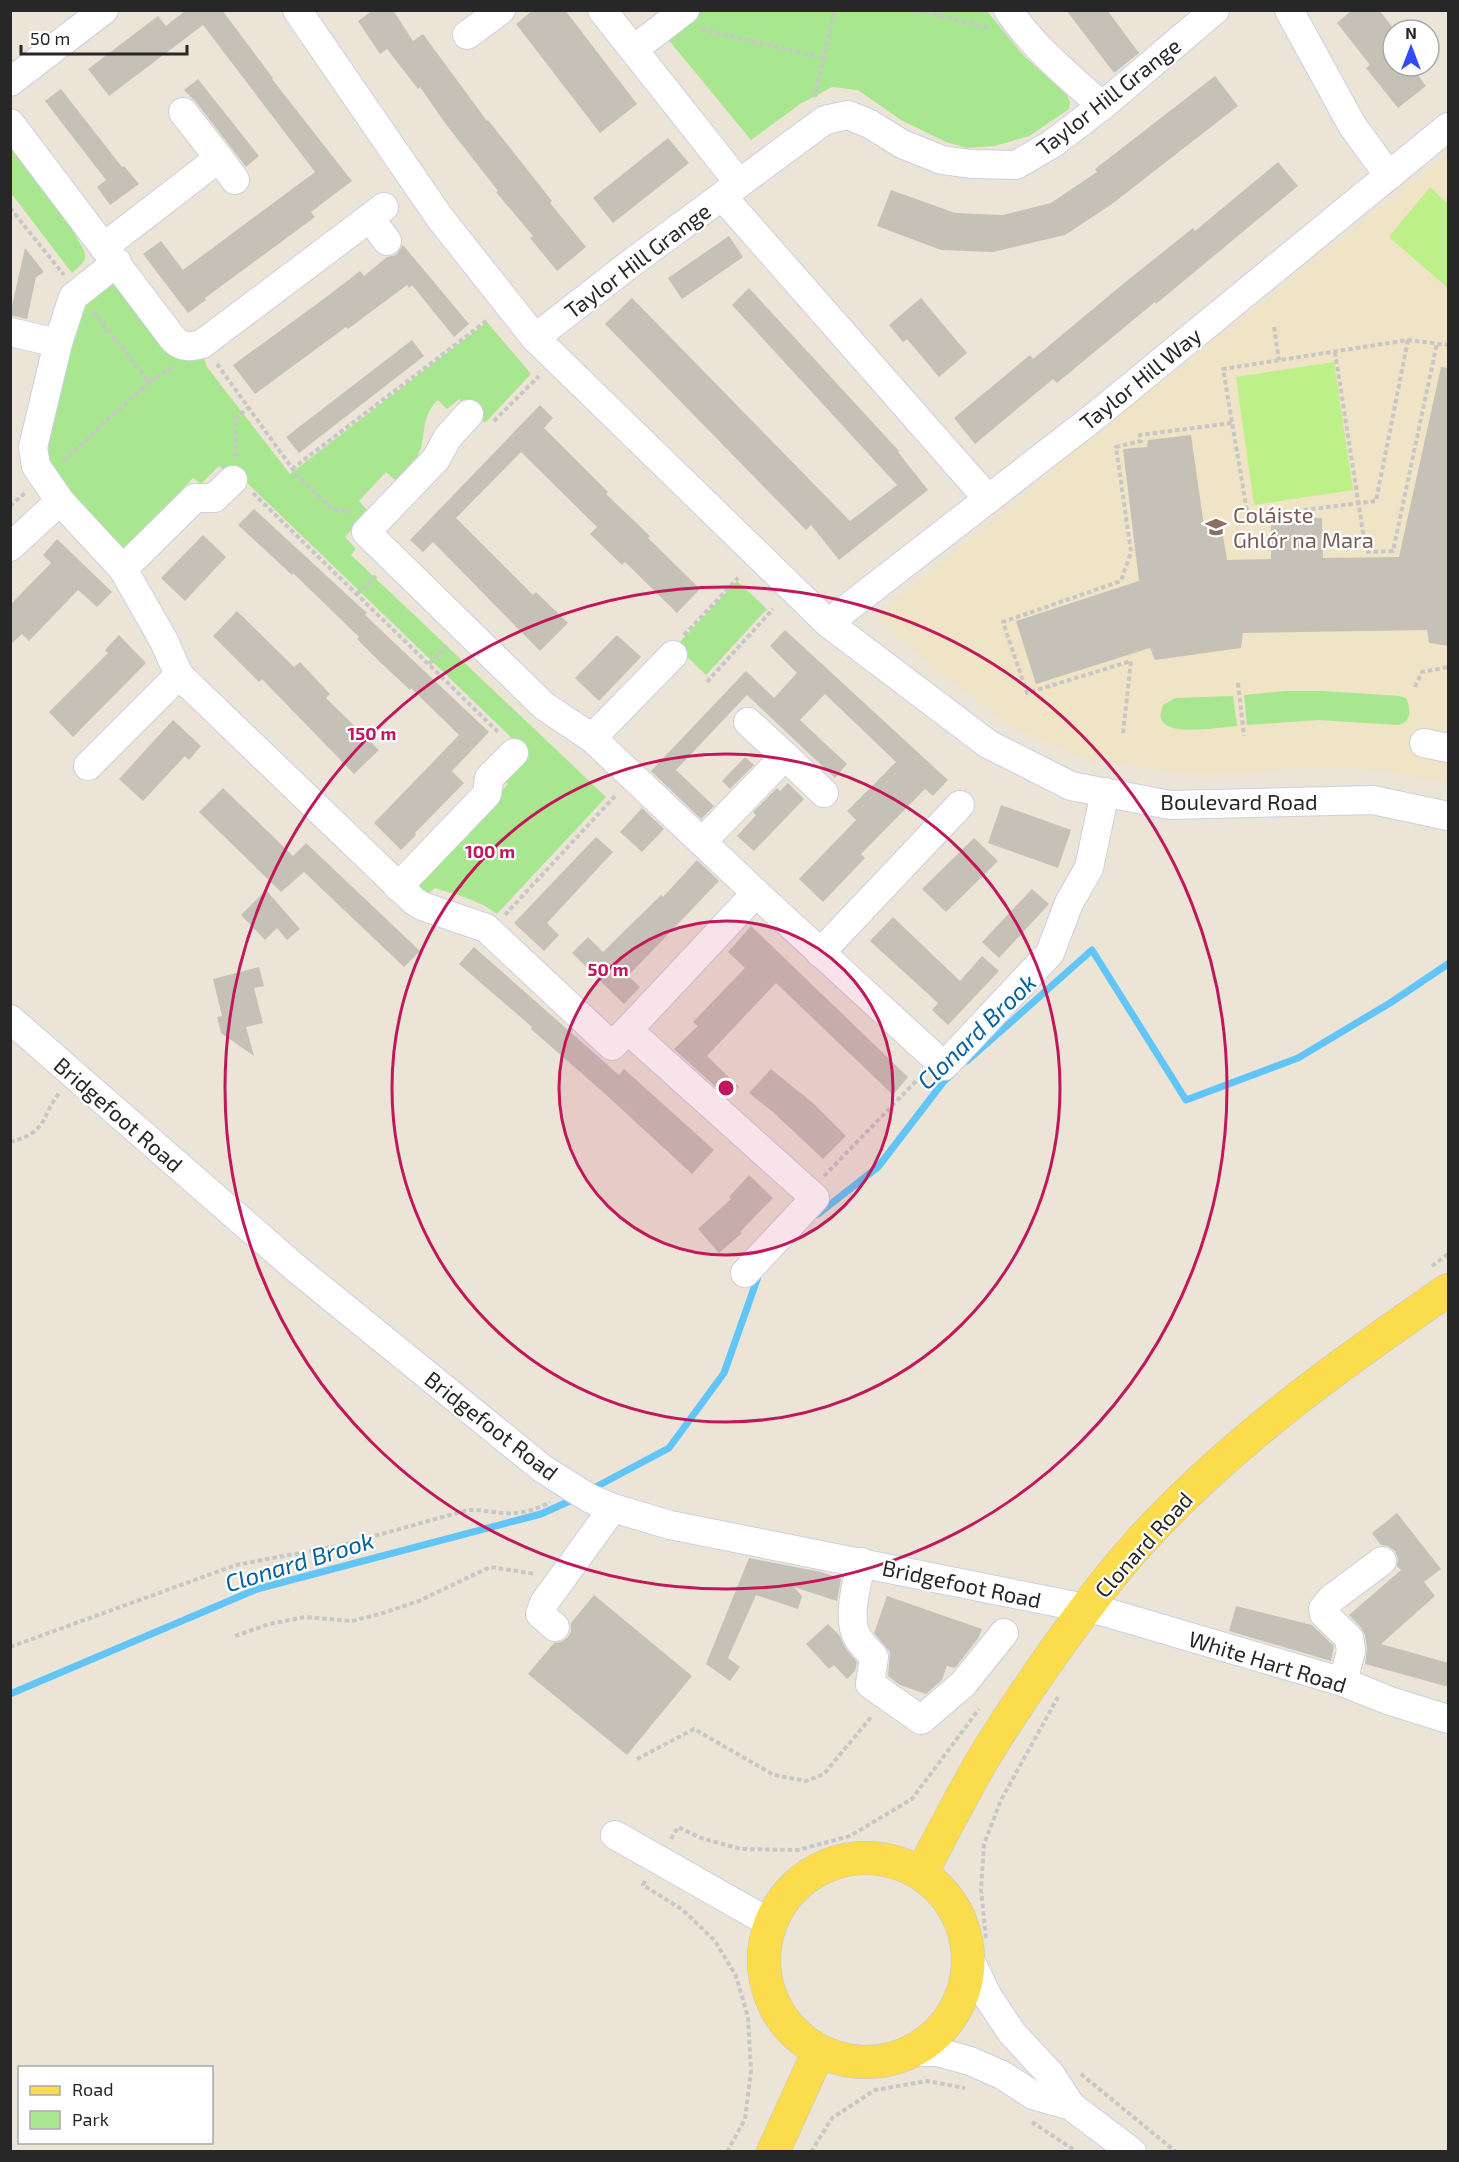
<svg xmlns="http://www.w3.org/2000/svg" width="1459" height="2162" font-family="'Exo 2',sans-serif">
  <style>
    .education { fill: #efe4c5 }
    .green { fill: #a8e78f }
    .pitch { fill: #bef089 }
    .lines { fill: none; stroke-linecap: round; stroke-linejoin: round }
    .stream { stroke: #61c6f7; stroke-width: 7 }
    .building { fill: #c6c1b7 }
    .minor-casing { stroke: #cdcfe2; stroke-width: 30 }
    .major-casing { stroke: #c7c7c7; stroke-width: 34 }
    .path { stroke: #c7c7c7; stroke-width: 4; stroke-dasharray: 4.5 3; stroke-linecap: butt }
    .minor { stroke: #fff; stroke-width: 28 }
    .major { stroke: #fadc4d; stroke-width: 33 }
    .ring { fill: none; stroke: #c2185b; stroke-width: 3 }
    .labels { text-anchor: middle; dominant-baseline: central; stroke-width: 4.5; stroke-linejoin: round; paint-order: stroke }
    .street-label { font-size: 22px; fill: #272727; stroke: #fff }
    .education-label { font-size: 22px; fill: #785e54; stroke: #fff; text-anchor: start }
    .water-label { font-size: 24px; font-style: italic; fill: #03619f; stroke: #fff }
    .centre { fill: #c2185b; stroke: #fff; stroke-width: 3 }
    .ring-label { font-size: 18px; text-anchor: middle; font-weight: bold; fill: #c2185b; stroke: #fff; stroke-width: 4.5; stroke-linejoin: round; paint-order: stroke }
  </style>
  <rect width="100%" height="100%" fill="#ece4d7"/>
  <path class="education" d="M 1448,153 L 1448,784 L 1382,770 L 1308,767 L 1243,774 L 1185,774 L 1086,759 L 1011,726 L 927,662 L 878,619 L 888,606 L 1080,448 Z"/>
  <g class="green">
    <path d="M 693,11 L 987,11 L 1023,55 L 1067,95 L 1070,102 L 1069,109 L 1029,136 L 995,146 L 967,148 L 946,142 L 901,120 L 858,90 L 832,87 L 800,104 L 751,140 L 662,32 Z"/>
    <path d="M 11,141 L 80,232 L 75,235 C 87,255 91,258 72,273 L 11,193 Z"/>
    <path d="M 113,280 L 202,352 L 207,367 L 290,474 L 487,322 L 531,374 L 485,423 L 459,399 L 447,409 L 438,400 C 420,416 427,436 418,456 C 413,466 404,474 397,482 L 386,472 L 359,501 L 369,512 L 345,537 L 356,549 L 351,555 L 606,797 L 497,914 C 480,900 456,895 435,888 L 428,894 L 418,887 L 421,875 L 508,784 L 502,778 L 520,746 L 241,477 L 229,474 L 219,466 L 201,484 L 193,478 L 131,542 L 123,548 L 119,548 L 44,463 L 76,306 Z"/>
    <path d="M 737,581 L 767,609 L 706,675 L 676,646 Z"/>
    <path d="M 1285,691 L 1323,691 L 1400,696 L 1406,698 C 1411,708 1412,723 1398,725 L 1318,720 L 1247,725 L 1244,695 Z"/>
    <path d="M 1233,696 L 1237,726 C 1220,727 1178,735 1165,724 C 1163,723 1161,718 1160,716 L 1163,705 L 1175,698 Z"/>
  </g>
  <g class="pitch">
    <path d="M 1430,187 L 1448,204 L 1448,288 L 1389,237 Z"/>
    <path d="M 1334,362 L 1353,490 L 1254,505 L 1236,377 Z"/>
  </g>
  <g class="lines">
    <g class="stream">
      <path d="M 967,1061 L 1092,950 L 1186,1100 L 1298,1058 L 1390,1003 L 1448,964"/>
      <path d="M 818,1214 L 878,1167 L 944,1081 L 952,1074"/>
      <path d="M 592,1489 L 669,1448 L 724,1373 L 759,1274"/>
      <path d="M 10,1694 L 257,1589 L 541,1514 L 572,1500"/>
    </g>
  </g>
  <g class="building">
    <path d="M 186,10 L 222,10 L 273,78 L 272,79 L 352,181 L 311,212 L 315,217 L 205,298 L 206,300 L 188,313 L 143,254 L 161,241 L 183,270 L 315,172 L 203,25 L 109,96 L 88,69 L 158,16 L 166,26 Z"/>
    <path d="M 373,10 L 393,10 L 413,41 L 423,34 L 487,121 L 488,120 L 552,201 L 550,203 L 586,247 L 557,271 L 530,238 L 533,236 L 496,192 L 498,191 L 445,123 L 420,87 L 418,89 L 387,49 L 380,54 L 358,21 Z"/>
    <path d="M 533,10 L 565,10 L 637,104 L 600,133 L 516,24 Z"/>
    <path d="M 1066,10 L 1107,10 L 1139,53 L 1114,73 Z"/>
    <path d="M 1352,10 L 1379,10 L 1393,28 L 1393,66 L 1411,66 L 1426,86 L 1398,108 L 1366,68 L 1370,65 L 1337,23 Z"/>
    <path d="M 1215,76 L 1238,106 L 1112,204 L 1065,235 L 993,252 L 941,250 L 877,226 L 891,190 L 955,213 L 1003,215 L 1051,203 L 1097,172 L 1095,169 Z"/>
    <path d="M 198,79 L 259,156 L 246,167 L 196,102 L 184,90 Z"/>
    <path d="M 61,89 L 122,167 L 124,166 L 139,184 L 110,205 L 97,187 L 106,180 L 45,101 Z"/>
    <path d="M 668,138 L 689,163 L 613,223 L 593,198 Z"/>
    <path d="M 1278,162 L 1298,186 L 1156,304 L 1155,302 L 1057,383 L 1053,379 L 975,444 L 954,418 L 1030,355 L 1033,359 L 1123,284 L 1193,228 L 1195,231 Z"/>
    <path d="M 729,236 L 743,257 L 682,299 L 668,278 Z"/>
    <path d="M 403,245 L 469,324 L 454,337 L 412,285 L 409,288 L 407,285 L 348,329 L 346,327 L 255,394 L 233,365 L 325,298 L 360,271 L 364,276 L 387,257 L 396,255 Z"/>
    <path d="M 25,248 L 44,272 L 36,277 L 27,319 L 10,315 Z"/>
    <path d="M 749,288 L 899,451 L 898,452 L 928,490 L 839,560 L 811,525 L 806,530 L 605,324 L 632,298 L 850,521 L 897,485 L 732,305 Z"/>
    <path d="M 921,298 L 967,353 L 939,377 L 907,339 L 903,342 L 889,325 Z"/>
    <path d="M 412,340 L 424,356 L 299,453 L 286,437 Z"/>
    <path d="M 1441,367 L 1449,368 L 1449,646 L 1429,643 L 1427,630 L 1243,633 L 1241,648 L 1155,660 L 1150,648 L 1036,684 L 1016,621 L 1139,581 L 1123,449 L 1147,447 L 1148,440 L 1191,435 L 1204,526 L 1221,524 L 1227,560 L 1271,559 L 1271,518 L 1322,518 L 1323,558 L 1399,557 Z"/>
    <path d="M 540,405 L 553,418 L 544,428 L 608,492 L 606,494 L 650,536 L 648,538 L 700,589 L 677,613 L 625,562 L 622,565 L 590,534 L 597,527 L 521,452 L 456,518 L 533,595 L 536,592 L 568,623 L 540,651 L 433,542 L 423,552 L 410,540 Z"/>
    <path d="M 254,509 L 367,613 L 365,615 L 489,732 L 452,771 L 464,783 L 415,833 L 416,835 L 401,850 L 374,823 L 459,735 L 411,688 L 410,690 L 381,663 L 357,639 L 359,637 L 293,573 L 292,575 L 238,525 Z"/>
    <path d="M 203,535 L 226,557 L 185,601 L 161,578 Z"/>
    <path d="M 57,539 L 112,592 L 97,607 L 78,590 L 29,641 L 22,634 L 10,645 L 10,605 L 51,563 L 43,555 Z"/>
    <path d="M 237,611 L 294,667 L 300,662 L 330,694 L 326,698 L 379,750 L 354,774 L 262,679 L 259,682 L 213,636 Z"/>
    <path d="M 785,630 L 948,780 L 933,796 L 925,789 L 861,854 L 865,858 L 823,902 L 799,879 L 856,820 L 847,811 L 896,762 L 825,694 L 800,720 L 847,764 L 835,778 L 747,695 L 676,770 L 714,806 L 701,819 L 651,771 L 746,671 L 774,698 L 797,673 L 770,646 Z"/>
    <path d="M 119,635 L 146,663 L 73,737 L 49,712 L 108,653 L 105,650 Z"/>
    <path d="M 617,635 L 641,657 L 599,701 L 575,678 Z"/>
    <path d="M 173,720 L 201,746 L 189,760 L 185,756 L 143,801 L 119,779 Z"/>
    <path d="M 745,757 L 754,765 L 730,789 L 722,781 Z"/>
    <path d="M 788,783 L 804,799 L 754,851 L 737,836 L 756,815 L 753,812 L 777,788 L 780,791 Z"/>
    <path d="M 223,788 L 293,856 L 306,843 L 420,951 L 404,967 L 304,872 L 281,892 L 199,812 Z"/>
    <path d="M 1001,805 L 1071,830 L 1058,868 L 988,843 Z"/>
    <path d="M 642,808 L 664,829 L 642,852 L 620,832 Z"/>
    <path d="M 596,837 L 613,852 L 547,923 L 559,935 L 544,951 L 514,923 Z"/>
    <path d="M 974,838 L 998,861 L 946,912 L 922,889 Z"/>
    <path d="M 697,860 L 719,881 L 628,976 L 640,987 L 624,1004 L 572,953 L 588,937 L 603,952 L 661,895 L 663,897 Z"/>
    <path d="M 1032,889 L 1049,904 L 999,958 L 982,942 Z"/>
    <path d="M 266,890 L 300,929 L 287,940 L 277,928 L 265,940 L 241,915 Z"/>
    <path d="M 893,917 L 960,981 L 982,956 L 999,971 L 948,1025 L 932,1010 L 938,1003 L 870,941 Z"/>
    <path d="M 751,926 L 908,1077 L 893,1095 L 776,983 L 707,1056 L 739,1087 L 728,1098 L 674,1049 L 698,1026 L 693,1022 L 745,968 L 728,952 Z"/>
    <path d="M 474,947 L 619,1075 L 624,1069 L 714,1150 L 692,1174 L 603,1092 L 531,1029 L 532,1027 L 459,964 Z"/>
    <path d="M 259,967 L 264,986 L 254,988 L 263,1023 L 246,1027 L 254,1056 L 221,1033 L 217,1017 L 222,1016 L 213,979 Z"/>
    <path d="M 771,1069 L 814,1104 L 846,1136 L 823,1159 L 773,1112 L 749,1093 Z"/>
    <path d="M 749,1175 L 773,1198 L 740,1232 L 742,1233 L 719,1253 L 698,1229 L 731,1199 L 729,1197 Z"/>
    <path d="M 1397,1513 L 1441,1569 L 1424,1582 L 1435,1596 L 1381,1644 L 1449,1663 L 1449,1687 L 1365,1664 L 1367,1649 L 1365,1635 L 1360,1626 L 1349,1615 L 1401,1570 L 1397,1566 L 1398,1559 L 1395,1551 L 1388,1546 L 1381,1545 L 1372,1533 Z"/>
    <path d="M 749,1558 L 821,1572 L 841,1579 L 837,1601 L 794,1587 L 802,1596 L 798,1609 L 756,1595 L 728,1658 L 740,1667 L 730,1681 L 706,1664 Z"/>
    <path d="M 594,1595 L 692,1676 L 627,1755 L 528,1674 L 554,1643 L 561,1642 L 568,1637 L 571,1631 L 571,1623 Z"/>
    <path d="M 887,1596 L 982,1629 L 979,1637 L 955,1668 L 947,1666 L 942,1680 L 926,1694 L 900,1685 L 888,1676 L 890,1652 L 874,1633 Z"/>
    <path d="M 1236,1606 L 1312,1625 L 1334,1646 L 1331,1661 L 1229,1631 Z"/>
    <path d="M 828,1624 L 839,1635 L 846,1649 L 857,1662 L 855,1671 L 847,1679 L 834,1665 L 829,1669 L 806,1644 Z"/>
  </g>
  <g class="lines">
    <defs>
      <g id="minor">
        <path d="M 297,10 L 440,218 L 535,338 L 828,623 L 988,744 L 1071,786 L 1170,805 L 1373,800 L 1448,816"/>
        <path d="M 602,10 L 739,183"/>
        <path d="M 1008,10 C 1033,47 1069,76 1102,106"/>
        <path d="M 1289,10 L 1352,125 L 1389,176"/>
        <path d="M 467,35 L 501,10"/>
        <path d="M 634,49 L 685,10"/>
        <path d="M 10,82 L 104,10"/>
        <path d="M 10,123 L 174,340 C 183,348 191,347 202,344 L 384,207"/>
        <path d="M 219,158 L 235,180"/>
        <path d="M 722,196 L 988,499"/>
        <path d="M 370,218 L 387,241"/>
        <path d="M 105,246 L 219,158 L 183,112"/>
        <path d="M 10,332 L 58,343 L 33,447 L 36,466 L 60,501 L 123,569 L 164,641 L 179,675 L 414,901 L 422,906 L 486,928 L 612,1046 L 628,1030 L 815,1198 L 745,1273"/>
        <path d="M 535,338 L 630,264 L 825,120 L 848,115 L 870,124 L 902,144 L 942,160 L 971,164 L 1016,165 L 1052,144 L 1102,106 L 1215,10"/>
        <path d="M 58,343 L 73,297 L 117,262"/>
        <path d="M 469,414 L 448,437 L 436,459 L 366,532 L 544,706 L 592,738 L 756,893 L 628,1030"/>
        <path d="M 10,547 L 60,501"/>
        <path d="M 123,569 L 195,498 L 214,498 L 233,480"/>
        <path d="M 828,623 L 1094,417 L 1448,127"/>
        <path d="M 592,738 L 673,655"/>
        <path d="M 1424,743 L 1448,748"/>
        <path d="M 785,756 L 824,793"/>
        <path d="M 88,766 L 179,675"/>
        <path d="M 702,842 L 785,756 L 748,722"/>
        <path d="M 398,887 L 487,794 L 489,778 L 514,753"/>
        <path d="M 756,893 L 944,1066 L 1050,953 L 1069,903 L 1089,868 L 1105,792"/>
        <path d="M 820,953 L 960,805"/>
        <path d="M 10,1019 L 298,1270 L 543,1469 L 589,1498 L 613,1508 L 670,1525 L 1105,1612 L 1343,1682 L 1390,1701 L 1448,1719"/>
        <path d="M 862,1562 C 857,1581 846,1621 858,1638 C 862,1645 869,1651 874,1657 L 870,1684 L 921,1720 L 963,1684 L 1004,1633"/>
        <path d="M 555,1627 L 540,1614 L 544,1603 L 613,1508"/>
        <path d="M 1343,1682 L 1351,1651 L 1349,1638 L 1324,1614 L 1323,1609 L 1331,1599 L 1382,1561"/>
        <path d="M 615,1835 L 770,1923"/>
        <path d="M 968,1956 L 988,1997 L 1012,2033 L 1051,2075 L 1071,2106"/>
        <path d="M 911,2052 L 938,2052 L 970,2061 L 1002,2075 L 1033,2095 L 1071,2106 L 1132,2152"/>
      </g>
      <g id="major">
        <circle cx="866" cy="1960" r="102"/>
        <path d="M 921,1874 C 940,1838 959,1801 979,1766 C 1001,1728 1026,1692 1051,1656 C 1082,1613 1113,1570 1149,1532 C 1237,1438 1343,1362 1448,1290"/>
        <path d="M 773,2152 L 819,2051"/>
      </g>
    </defs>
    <use href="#minor" class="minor-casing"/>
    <use href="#major" class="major-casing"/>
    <g class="path">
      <path d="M 918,10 L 990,28"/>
      <path d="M 701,29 L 823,58"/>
      <path d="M 816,97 L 815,94 L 835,10"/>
      <path d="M 10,208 L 64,275"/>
      <path d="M 93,312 L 149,382 L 173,367"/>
      <path d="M 1274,327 L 1279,360"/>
      <path d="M 1408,340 L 1376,501 L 1248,517 L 1223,369 L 1408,340 L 1448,345"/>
      <path d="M 1335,352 L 1366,552 L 1393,551 L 1437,343"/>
      <path d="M 217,364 L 297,475 L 332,509 L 351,512"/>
      <path d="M 494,421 L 539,376"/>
      <path d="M 236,457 L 236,418 L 249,407"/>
      <path d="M 63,461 L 149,382"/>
      <path d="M 292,469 L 489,319"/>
      <path d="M 253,493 L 499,733"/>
      <path d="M 10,506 L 25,493"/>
      <path d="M 357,594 L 376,576"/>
      <path d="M 684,635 L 738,578"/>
      <path d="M 429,664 L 447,646"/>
      <path d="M 707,682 L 773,609"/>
      <path d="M 1238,683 L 1244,736"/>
      <path d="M 1415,687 L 1422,672 L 1448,667"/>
      <path d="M 1123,733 L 1131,661 L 1027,693 L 1003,622 L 1121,581 L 1131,552 L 1116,447 L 1141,441 L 1140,435 L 1232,423"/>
      <path d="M 505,915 L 616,795"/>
      <path d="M 10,1142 C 50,1131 39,1118 60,1092"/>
      <path d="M 824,1176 L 921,1076"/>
      <path d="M 1432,1266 L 1448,1254"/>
      <path d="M 235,1636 L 269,1624 L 305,1617 L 352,1621 L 380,1614 L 419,1601 L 490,1567 L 536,1574"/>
      <path d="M 10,1647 L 236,1565 L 342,1545 L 468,1510 C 485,1509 501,1515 517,1513 C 528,1512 541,1507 550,1502"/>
      <path d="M 637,1759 L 694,1729 L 774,1775 L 806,1781 L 824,1774 L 872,1716"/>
      <path d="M 671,1839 L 678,1827 L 701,1838 L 741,1849 L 798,1850 L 850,1836 L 912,1799 L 979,1709"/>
      <path d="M 645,1881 L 643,1885 L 683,1910 L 715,1941 L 736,1976 L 748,2017 L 751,2071 L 745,2119 L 727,2152"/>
      <path d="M 986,1938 L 981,1889 L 984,1844 L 1001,1800 L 1058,1697"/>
      <path d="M 1081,2074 L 1176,2152"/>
      <path d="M 1032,2122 L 1077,2152"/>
      <path d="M 811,2152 L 832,2118 L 875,2090 L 927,2081 L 965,2088"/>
    </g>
    <use href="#minor" class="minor"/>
    <use href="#major" class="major"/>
  </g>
  <circle cx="726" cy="1088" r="167" fill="#c2185b" fill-opacity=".12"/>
  <g class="ring">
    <circle cx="726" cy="1088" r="167"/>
    <circle cx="726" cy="1088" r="334"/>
    <circle cx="726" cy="1088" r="501"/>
  </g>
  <defs>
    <symbol id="school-bare" viewBox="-9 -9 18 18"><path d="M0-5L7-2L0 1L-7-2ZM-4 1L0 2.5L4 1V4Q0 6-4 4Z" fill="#8d6e63" stroke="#fff" stroke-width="2.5" paint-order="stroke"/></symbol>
  </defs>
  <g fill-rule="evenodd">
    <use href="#school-bare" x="1201" y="512" width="30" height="30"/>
  </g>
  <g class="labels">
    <g class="street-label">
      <text transform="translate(1108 96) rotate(-38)">Taylor Hill Grange</text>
      <text transform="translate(637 260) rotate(-37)">Taylor Hill Grange</text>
      <text transform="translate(1140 378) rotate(-39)">Taylor Hill Way</text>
      <text x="1239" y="801">Boulevard Road</text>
      <text transform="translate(119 1114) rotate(41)">Bridgefoot Road</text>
      <text transform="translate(492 1425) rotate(38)">Bridgefoot Road</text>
      <text transform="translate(1143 1544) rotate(-48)">Clonard Road</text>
      <text transform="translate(962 1583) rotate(12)">Bridgefoot Road</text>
      <text transform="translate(1268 1661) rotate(17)">White Hart Road</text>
    </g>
    <g class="education-label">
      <text x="1233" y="514">Coláiste<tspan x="1233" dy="25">Ghlór na Mara</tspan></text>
    </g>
    <g class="water-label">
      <text transform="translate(976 1031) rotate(-44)">Clonard Brook</text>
      <text transform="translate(299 1561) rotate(-17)">Clonard Brook</text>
    </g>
  </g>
  <circle cx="726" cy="1088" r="9" class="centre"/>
  <g class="ring-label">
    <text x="372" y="740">150 m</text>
    <text x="490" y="858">100 m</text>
    <text x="608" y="976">50 m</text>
  </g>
  <rect width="1459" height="2162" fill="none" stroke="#272727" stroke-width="24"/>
  <rect x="18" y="2066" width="195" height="78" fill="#ffffff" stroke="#a9a9a9" stroke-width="1.5"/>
  <rect x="30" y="2086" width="30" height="9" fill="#fadc4d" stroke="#a9a9a9" stroke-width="1.5"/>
  <text x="72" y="2096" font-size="18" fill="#272727">Road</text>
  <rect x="30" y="2111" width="30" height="18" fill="#a8e78f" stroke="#a9a9a9" stroke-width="1.5"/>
  <text x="72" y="2126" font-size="18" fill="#272727">Park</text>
  <g transform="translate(1411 48)"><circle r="28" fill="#ffffff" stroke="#a9a9a9" stroke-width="1.5"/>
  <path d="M0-4.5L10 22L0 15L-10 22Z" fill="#314bff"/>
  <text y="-9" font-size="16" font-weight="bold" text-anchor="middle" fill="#272727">N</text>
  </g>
  <path d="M21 45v9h166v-9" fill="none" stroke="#272727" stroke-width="3"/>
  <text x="30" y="45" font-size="18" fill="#272727" stroke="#ffffff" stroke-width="4.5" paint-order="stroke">50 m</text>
</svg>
